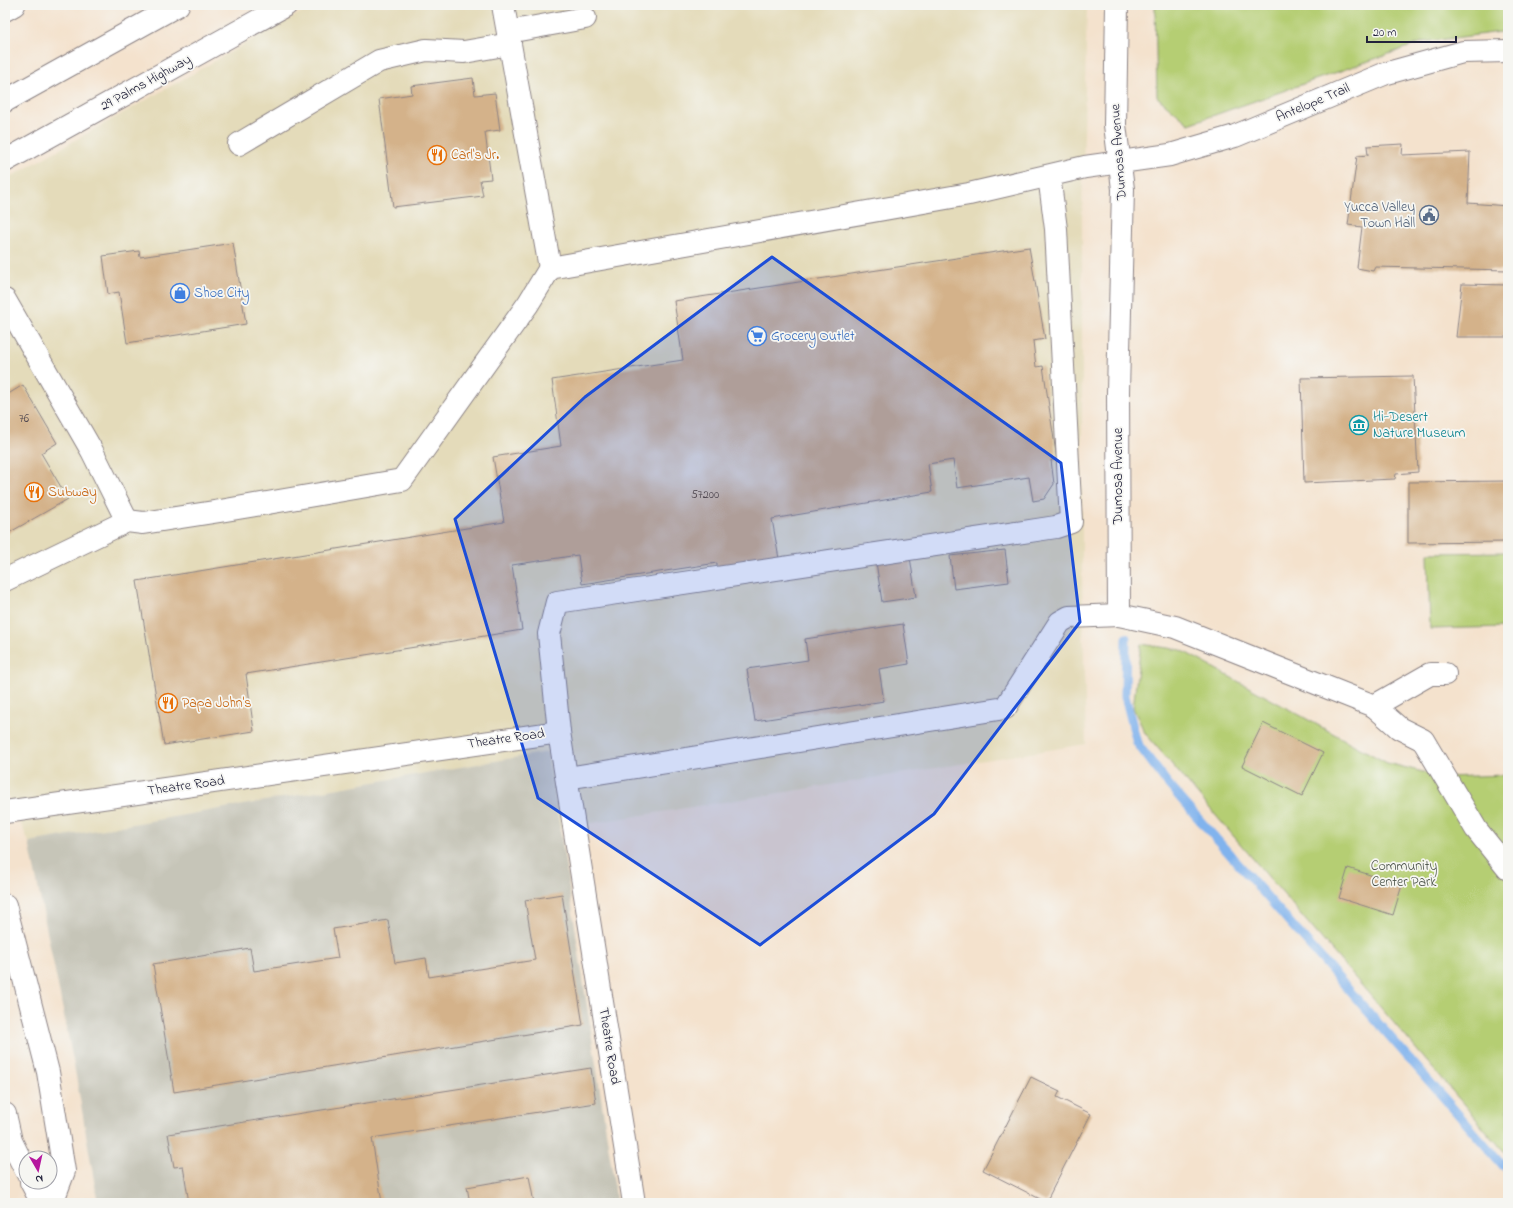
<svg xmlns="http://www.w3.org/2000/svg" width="1513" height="1208" font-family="'Indie Flower',sans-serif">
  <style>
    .built { fill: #e4dbba }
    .industrial { fill: #c6c5b8 }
    .green { fill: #b5ce73; stroke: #6c7857 }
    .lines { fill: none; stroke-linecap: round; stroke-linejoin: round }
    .stream { stroke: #81b3ed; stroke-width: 9 }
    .building { fill: #d4b28a }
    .minor-casing { stroke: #8b8284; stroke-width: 24 }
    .major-casing { stroke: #8b8284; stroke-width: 24 }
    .minor { stroke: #fff; stroke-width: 22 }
    .major { stroke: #fff; stroke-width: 22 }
    .marked { fill: #1d4ed8; fill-opacity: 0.2; stroke: #1d4ed8; stroke-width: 3; stroke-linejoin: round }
    .labels { text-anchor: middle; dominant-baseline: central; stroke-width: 3.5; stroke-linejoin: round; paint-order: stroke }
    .number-label { font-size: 12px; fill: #4e464f }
    .street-label { font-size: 14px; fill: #22223b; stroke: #f6f6f2 }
    .food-label { font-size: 14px; fill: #c56008; stroke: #f6f6f2; text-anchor: start }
    .service-label { font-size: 14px; fill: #4e5e75; stroke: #f6f6f2; text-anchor: end }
    .shop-label { font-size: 14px; fill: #366cbe; stroke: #f6f6f2; text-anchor: start }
    .culture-label { font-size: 14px; fill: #0d838f; stroke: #f6f6f2; text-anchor: start }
    .park-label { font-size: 14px; fill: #4e564c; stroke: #f6f6f2 }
  </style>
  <rect width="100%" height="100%" fill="#f6f6f2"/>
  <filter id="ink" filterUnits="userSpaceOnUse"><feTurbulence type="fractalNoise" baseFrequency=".025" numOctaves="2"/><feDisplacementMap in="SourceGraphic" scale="8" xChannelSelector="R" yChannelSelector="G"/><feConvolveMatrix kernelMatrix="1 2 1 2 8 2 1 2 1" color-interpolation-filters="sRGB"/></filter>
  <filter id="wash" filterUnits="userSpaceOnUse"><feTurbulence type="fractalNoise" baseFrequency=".012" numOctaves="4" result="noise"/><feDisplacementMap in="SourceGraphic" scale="16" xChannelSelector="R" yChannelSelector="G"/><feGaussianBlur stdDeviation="0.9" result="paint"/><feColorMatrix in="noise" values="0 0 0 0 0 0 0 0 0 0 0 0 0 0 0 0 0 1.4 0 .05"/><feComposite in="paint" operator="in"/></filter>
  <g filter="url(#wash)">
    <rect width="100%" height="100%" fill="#f4e2cd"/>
    <path class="built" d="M 314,5 L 1087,5 L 1082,216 L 1082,578 L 1086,744 L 560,828 L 547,752 L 29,842 L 5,790 L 5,180 Z"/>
    <path class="industrial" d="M 547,752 L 560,828 L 617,1203 L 98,1203 L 75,1070 L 29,842 Z"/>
    <g class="green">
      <path d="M 1155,5 L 1508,5 L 1508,31 L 1423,42 L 1189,124 L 1157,97 Z"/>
      <path d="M 1508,552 L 1508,627 L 1430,629 L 1428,553 Z"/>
      <path d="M 1141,644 L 1181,650 L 1387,763 L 1443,777 L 1508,775 L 1508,1156 L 1145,733 L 1133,708 Z"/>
    </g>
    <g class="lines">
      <path class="stream" d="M 1126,638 L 1125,696 L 1137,743 L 1168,784 L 1508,1171"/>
    </g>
    <g id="blocks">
      <g class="building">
        <path d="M 473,78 L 475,95 L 495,93 L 500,130 L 485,132 L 491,179 L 480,180 L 483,196 L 393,207 L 379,99 L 412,94 L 411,86 Z"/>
        <path d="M 1403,144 L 1402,155 L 1470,152 L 1468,203 L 1508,206 L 1508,270 L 1375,267 L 1373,271 L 1357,268 L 1362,227 L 1348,225 L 1357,156 L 1368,155 L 1367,146 Z"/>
        <path d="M 233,243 L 246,324 L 127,343 L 119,292 L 108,294 L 103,256 L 139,251 L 140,257 Z"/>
        <path d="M 1029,247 L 1045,339 L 1033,341 L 1036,367 L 1043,366 L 1057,460 L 1051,460 L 1054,484 L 1044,499 L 1033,501 L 1029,477 L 957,488 L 953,460 L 928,464 L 932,492 L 772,519 L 779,559 L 717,569 L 717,563 L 582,584 L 578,555 L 512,565 L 522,630 L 246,674 L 254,731 L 164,745 L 137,581 L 504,522 L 493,457 L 561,446 L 552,380 L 683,360 L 674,301 Z"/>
        <path d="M 1462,284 L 1508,285 L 1508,337 L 1456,337 Z"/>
        <path d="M 1413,376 L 1418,472 L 1396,474 L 1395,479 L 1304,483 L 1301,378 Z"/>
        <path d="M 23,385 L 57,443 L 41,453 L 68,499 L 5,535 L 5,396 Z"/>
        <path d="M 1508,481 L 1508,542 L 1408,543 L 1408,482 Z"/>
        <path d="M 1005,550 L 1009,582 L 954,589 L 950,556 Z"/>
        <path d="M 910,557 L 916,597 L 882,602 L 876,562 Z"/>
        <path d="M 903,624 L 909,664 L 879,669 L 884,701 L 755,721 L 747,669 L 808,660 L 805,639 Z"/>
        <path d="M 1263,723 L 1323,753 L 1302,796 L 1242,766 Z"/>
        <path d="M 1348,868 L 1402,885 L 1393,915 L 1339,898 Z"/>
        <path d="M 562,894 L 583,1025 L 174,1092 L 153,964 L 250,948 L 254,971 L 338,958 L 333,929 L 388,920 L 395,963 L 426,958 L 429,977 L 535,960 L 525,900 Z"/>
        <path d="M 591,1068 L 596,1103 L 372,1138 L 382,1203 L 189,1203 L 183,1166 L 174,1167 L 168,1134 Z"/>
        <path d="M 1031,1077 L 1060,1091 L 1057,1097 L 1091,1114 L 1046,1202 L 983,1170 Z"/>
        <path d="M 529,1176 L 534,1203 L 470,1203 L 467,1187 Z"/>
      </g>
    </g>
  </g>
  <g filter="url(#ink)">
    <use href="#blocks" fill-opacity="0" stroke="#8b8284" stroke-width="1"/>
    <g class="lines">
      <defs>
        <g id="minor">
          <path d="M 503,5 L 550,268"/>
          <path d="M 1117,5 L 1115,125 L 1123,189 L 1118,392 L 1119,615 L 1175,627 L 1374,706 L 1399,728 L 1423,740 L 1476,829 L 1508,869"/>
          <path d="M 5,10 L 14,5"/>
          <path d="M 508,32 L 585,18"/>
          <path d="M 239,144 L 379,61 L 426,50 L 464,52 L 510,44"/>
          <path d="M 5,300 L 92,451 L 127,521"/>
          <path d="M 5,580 L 127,521 L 143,523 L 220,511 L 402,480 L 528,304 L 550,268 L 969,194 L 1085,167 L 1170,155 L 1235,136 L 1384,74 L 1463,52 L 1508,51"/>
          <path d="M 1374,706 L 1430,674 L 1445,674"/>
          <path d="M 559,732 L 549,634 L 557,602 L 1056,527 L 1071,522 L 1056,229 L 1049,176"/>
          <path d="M 567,778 L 1005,708 L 1060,622 L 1069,617 L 1119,615"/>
          <path d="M 5,812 L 559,732 L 634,1203"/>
        </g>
        <g id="major">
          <path d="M 5,101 L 178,5"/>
          <path d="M 5,161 L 286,5"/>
          <path d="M 5,905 L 48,1072 L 64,1171 L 52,1203"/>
          <path d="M 5,1114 L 11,1141 L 26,1171"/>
          <path d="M 31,1182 L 42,1203"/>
        </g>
      </defs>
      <use href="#minor" class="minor-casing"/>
      <use href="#major" class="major-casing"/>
      <use href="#minor" class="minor"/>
      <use href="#major" class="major"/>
    </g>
  </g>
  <path class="marked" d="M 772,257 L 1061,463 L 1080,622 L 934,814 L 760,945 L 538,798 L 455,519 L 585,397 Z"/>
  <defs>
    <symbol id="restaurant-ring" viewBox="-11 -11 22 22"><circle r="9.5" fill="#f6f6f2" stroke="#e8710a" stroke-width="1.5"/><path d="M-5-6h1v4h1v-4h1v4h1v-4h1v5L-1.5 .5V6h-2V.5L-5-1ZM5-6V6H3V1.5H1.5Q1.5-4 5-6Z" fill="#e8710a"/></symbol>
    <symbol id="civic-ring" viewBox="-11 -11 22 22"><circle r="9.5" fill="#f6f6f2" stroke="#5c6f8a" stroke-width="1.5"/><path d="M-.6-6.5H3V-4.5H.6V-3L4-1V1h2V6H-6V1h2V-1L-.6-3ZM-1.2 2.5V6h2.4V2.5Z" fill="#5c6f8a"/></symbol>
    <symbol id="shop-ring" viewBox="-11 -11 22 22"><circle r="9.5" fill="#f6f6f2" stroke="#3f7fe0" stroke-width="1.5"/><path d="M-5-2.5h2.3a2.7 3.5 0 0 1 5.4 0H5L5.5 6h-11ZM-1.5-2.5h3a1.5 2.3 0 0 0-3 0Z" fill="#3f7fe0"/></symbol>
    <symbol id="supermarket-ring" viewBox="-11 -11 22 22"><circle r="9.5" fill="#f6f6f2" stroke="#3f7fe0" stroke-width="1.5"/><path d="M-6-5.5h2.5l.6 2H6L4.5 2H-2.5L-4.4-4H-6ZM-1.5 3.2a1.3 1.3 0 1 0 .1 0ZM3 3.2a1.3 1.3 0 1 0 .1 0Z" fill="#3f7fe0"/></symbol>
    <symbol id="museum-ring" viewBox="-11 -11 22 22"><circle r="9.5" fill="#f6f6f2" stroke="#0f9aa8" stroke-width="1.5"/><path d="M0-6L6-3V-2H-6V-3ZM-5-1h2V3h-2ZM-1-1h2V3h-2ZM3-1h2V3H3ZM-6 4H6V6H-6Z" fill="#0f9aa8"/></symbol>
  </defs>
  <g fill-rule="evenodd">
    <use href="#restaurant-ring" x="426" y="144" width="22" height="22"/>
    <use href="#civic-ring" x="1418" y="204" width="22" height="22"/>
    <use href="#shop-ring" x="169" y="282" width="22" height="22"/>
    <use href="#supermarket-ring" x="746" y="325" width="22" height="22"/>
    <use href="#museum-ring" x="1348" y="414" width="22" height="22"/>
    <use href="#restaurant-ring" x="23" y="481" width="22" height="22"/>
    <use href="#restaurant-ring" x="157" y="692" width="22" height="22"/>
  </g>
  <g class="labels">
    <g class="number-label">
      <text x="24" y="419">76</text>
      <text x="705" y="495">57200</text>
    </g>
    <g class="street-label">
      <text transform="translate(146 83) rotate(-29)">29 Palms Highway</text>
      <text transform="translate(1313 103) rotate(-23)">Antelope Trail</text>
      <text transform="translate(1119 152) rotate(-94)">Dumosa Avenue</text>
      <text transform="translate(1118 476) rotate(-90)">Dumosa Avenue</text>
      <text transform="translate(506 739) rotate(-8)">Theatre Road</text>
      <text transform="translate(186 786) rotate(-8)">Theatre Road</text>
      <text transform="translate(609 1046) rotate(81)">Theatre Road</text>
    </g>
    <g class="food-label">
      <text x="451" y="155">Carl's Jr.</text>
      <text x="48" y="492">Subway</text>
      <text x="182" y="703">Papa John's</text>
    </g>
    <g class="service-label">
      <text x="1415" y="207">Yucca Valley<tspan x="1415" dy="16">Town Hall</tspan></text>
    </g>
    <g class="shop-label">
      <text x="194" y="293">Shoe City</text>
      <text x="771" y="336">Grocery Outlet</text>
    </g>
    <g class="culture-label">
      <text x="1373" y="417">Hi-Desert<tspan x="1373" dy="16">Nature Museum</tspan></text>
    </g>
    <g class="park-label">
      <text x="1404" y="866">Community<tspan x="1404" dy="16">Center Park</tspan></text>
    </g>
  </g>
  <rect width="1513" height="1208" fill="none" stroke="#f6f6f2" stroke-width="20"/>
  <g transform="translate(38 1170) rotate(171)"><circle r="19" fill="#f6f6f2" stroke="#a1a1a9"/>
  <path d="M0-3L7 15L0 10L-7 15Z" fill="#b5179e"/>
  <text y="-6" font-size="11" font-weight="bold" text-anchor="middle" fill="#22223b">N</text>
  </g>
  <path d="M1367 36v6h89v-6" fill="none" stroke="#22223b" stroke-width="2"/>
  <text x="1373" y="36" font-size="12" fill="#22223b" stroke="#f6f6f2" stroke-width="3" paint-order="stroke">20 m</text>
</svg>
